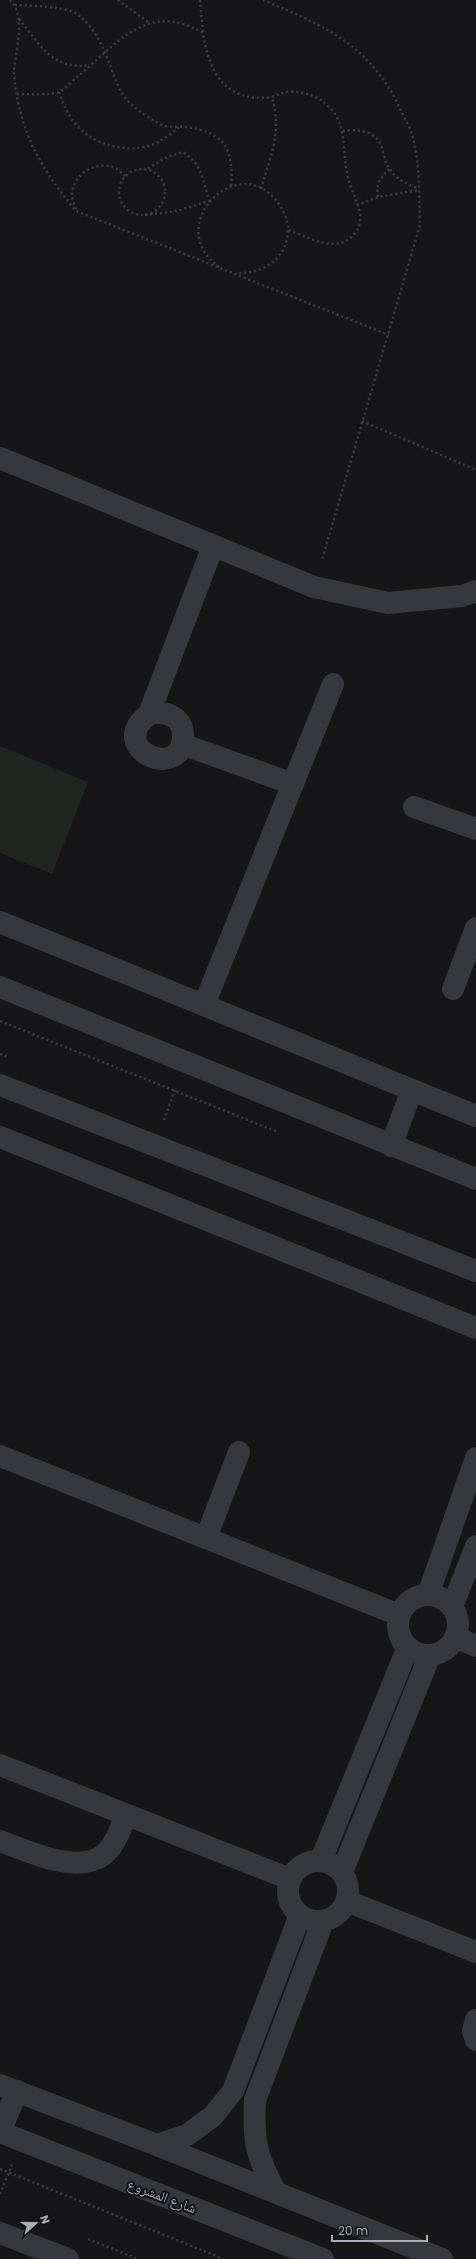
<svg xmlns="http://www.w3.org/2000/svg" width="476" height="2259" font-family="Poppins,'Noto Naskh Arabic',sans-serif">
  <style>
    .green { fill: #1e261f }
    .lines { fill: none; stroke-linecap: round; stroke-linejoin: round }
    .path { stroke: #3d3f44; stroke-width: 2.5; stroke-dasharray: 2 3; stroke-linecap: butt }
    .minor { stroke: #37383d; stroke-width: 22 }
    .labels { text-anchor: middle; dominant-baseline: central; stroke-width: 4; stroke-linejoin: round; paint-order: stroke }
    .street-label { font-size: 14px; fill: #a8adb8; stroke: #111113 }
  </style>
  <rect width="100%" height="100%" fill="#161618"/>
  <path class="green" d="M 0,746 L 88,782 L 52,874 L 0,853 Z"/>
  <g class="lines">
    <g class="path">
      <path d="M 10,0 C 27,17 15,50 14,71 C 14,83 17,99 20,110 C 29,149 51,181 76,211 L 389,335"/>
      <path d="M 118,0 L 148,22"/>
      <path d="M 200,0 L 203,33"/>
      <path d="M 263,0 C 326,26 373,47 402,113 C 406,121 411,129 413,138 C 420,166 419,197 420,225 L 322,560"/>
      <path d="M 15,5 C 32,6 50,6 67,10 C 89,15 103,46 110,65 C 115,79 120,95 132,105 C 140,112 152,120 162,125 C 169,128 179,126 186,127 C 225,132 234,150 231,187"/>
      <path d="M 19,19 C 42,46 51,70 90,65"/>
      <path d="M 59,92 C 62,100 65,108 69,115 C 85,144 131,158 160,141 C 167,137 174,131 180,126"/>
      <path d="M 17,94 C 27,94 53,95 60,92 C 66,88 71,82 76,78 C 117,44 147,0 203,33 C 209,72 225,103 271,97 C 276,96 281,93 286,92 C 303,90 320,96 332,110 C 347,128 342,151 347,173 C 349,187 358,200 360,214 C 361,221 359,229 354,234 C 337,255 309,237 288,230"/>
      <path d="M 343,131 C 357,129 374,130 381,145 C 384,153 384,161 389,168 C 396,179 407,184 419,189"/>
      <circle cx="142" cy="192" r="23"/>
      <path d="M 261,189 C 271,154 282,133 272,97"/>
      <path d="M 378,197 C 376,184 379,178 390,169"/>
      <path d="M 357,205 L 378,197 L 419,190"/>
      <path d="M 76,209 C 75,206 73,201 72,197 C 71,176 93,161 113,167 C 117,168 122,173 125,176"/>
      <path d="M 145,215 L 177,211 L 209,201 C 204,181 201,163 183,152 L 165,158 L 147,169"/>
      <path d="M 219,267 C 163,227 235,152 275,199 C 282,207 288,218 288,230 C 288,258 262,275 236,273"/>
      <path d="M 362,421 L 476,470"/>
      <path d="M 0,1021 L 278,1132"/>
      <path d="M 0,1054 L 7,1057"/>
      <path d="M 164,1120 L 175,1090"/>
      <path d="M 0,2169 L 224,2259"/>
      <path d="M 0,2194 L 12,2165"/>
      <path d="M 88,2239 L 138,2259"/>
    </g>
    <g class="minor">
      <path d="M 0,458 L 314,587 L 388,603 L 462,596 L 476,591"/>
      <path d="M 149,714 C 164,710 182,716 183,734 C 186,783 103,750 149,714 L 213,546"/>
      <path d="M 182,744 L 293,784"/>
      <path d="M 414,807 L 476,829"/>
      <path d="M 0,922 L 476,1116"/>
      <path d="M 0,987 L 476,1179"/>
      <path d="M 453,989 L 476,928"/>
      <path d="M 204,1005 L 333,684"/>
      <path d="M 0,1085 L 476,1271"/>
      <path d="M 0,1137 L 476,1328"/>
      <path d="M 391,1146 L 412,1090"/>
      <path d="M 0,1456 L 399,1615"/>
      <path d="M 206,1538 L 239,1452"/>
      <path d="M 428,1595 L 476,1458"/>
      <circle cx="428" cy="1625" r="30"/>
      <path d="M 452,1607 L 476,1546"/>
      <path d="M 455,1637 L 476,1646"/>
      <path d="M 0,1765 L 290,1879"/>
      <path d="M 0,1841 C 28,1851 77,1875 103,1855 C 115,1846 121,1828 126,1815"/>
      <path d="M 321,1860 L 408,1647"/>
      <circle cx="318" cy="1891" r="30"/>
      <path d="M 342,1872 L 430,1655"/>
      <path d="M 347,1901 L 476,1952"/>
      <path d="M 476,2020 L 473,2031 L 476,2040"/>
      <path d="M 0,2085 L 157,2145 L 442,2259"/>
      <path d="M 0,2132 L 323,2259"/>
      <path d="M 0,2132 L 17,2091"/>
      <path d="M 157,2145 L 187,2135 L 213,2116 L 233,2091 L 300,1915"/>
      <path d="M 275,2191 C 256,2155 253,2141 255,2100 L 323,1921"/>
      <path d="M 0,2233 L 68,2259"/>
    </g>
  </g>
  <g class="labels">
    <g class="street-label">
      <text transform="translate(162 2196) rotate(21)">شارع المشروع</text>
    </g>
  </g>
  <g transform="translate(36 2223) rotate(69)" stroke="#111113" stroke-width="3" paint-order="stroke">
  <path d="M0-3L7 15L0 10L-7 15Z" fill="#a8adb8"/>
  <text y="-6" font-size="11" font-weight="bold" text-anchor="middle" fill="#a8adb8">N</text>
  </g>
  <path d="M332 2235v6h95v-6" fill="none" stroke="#a8adb8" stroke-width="2"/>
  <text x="338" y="2235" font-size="12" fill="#a8adb8" stroke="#111113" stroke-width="3" paint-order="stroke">20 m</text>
</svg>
